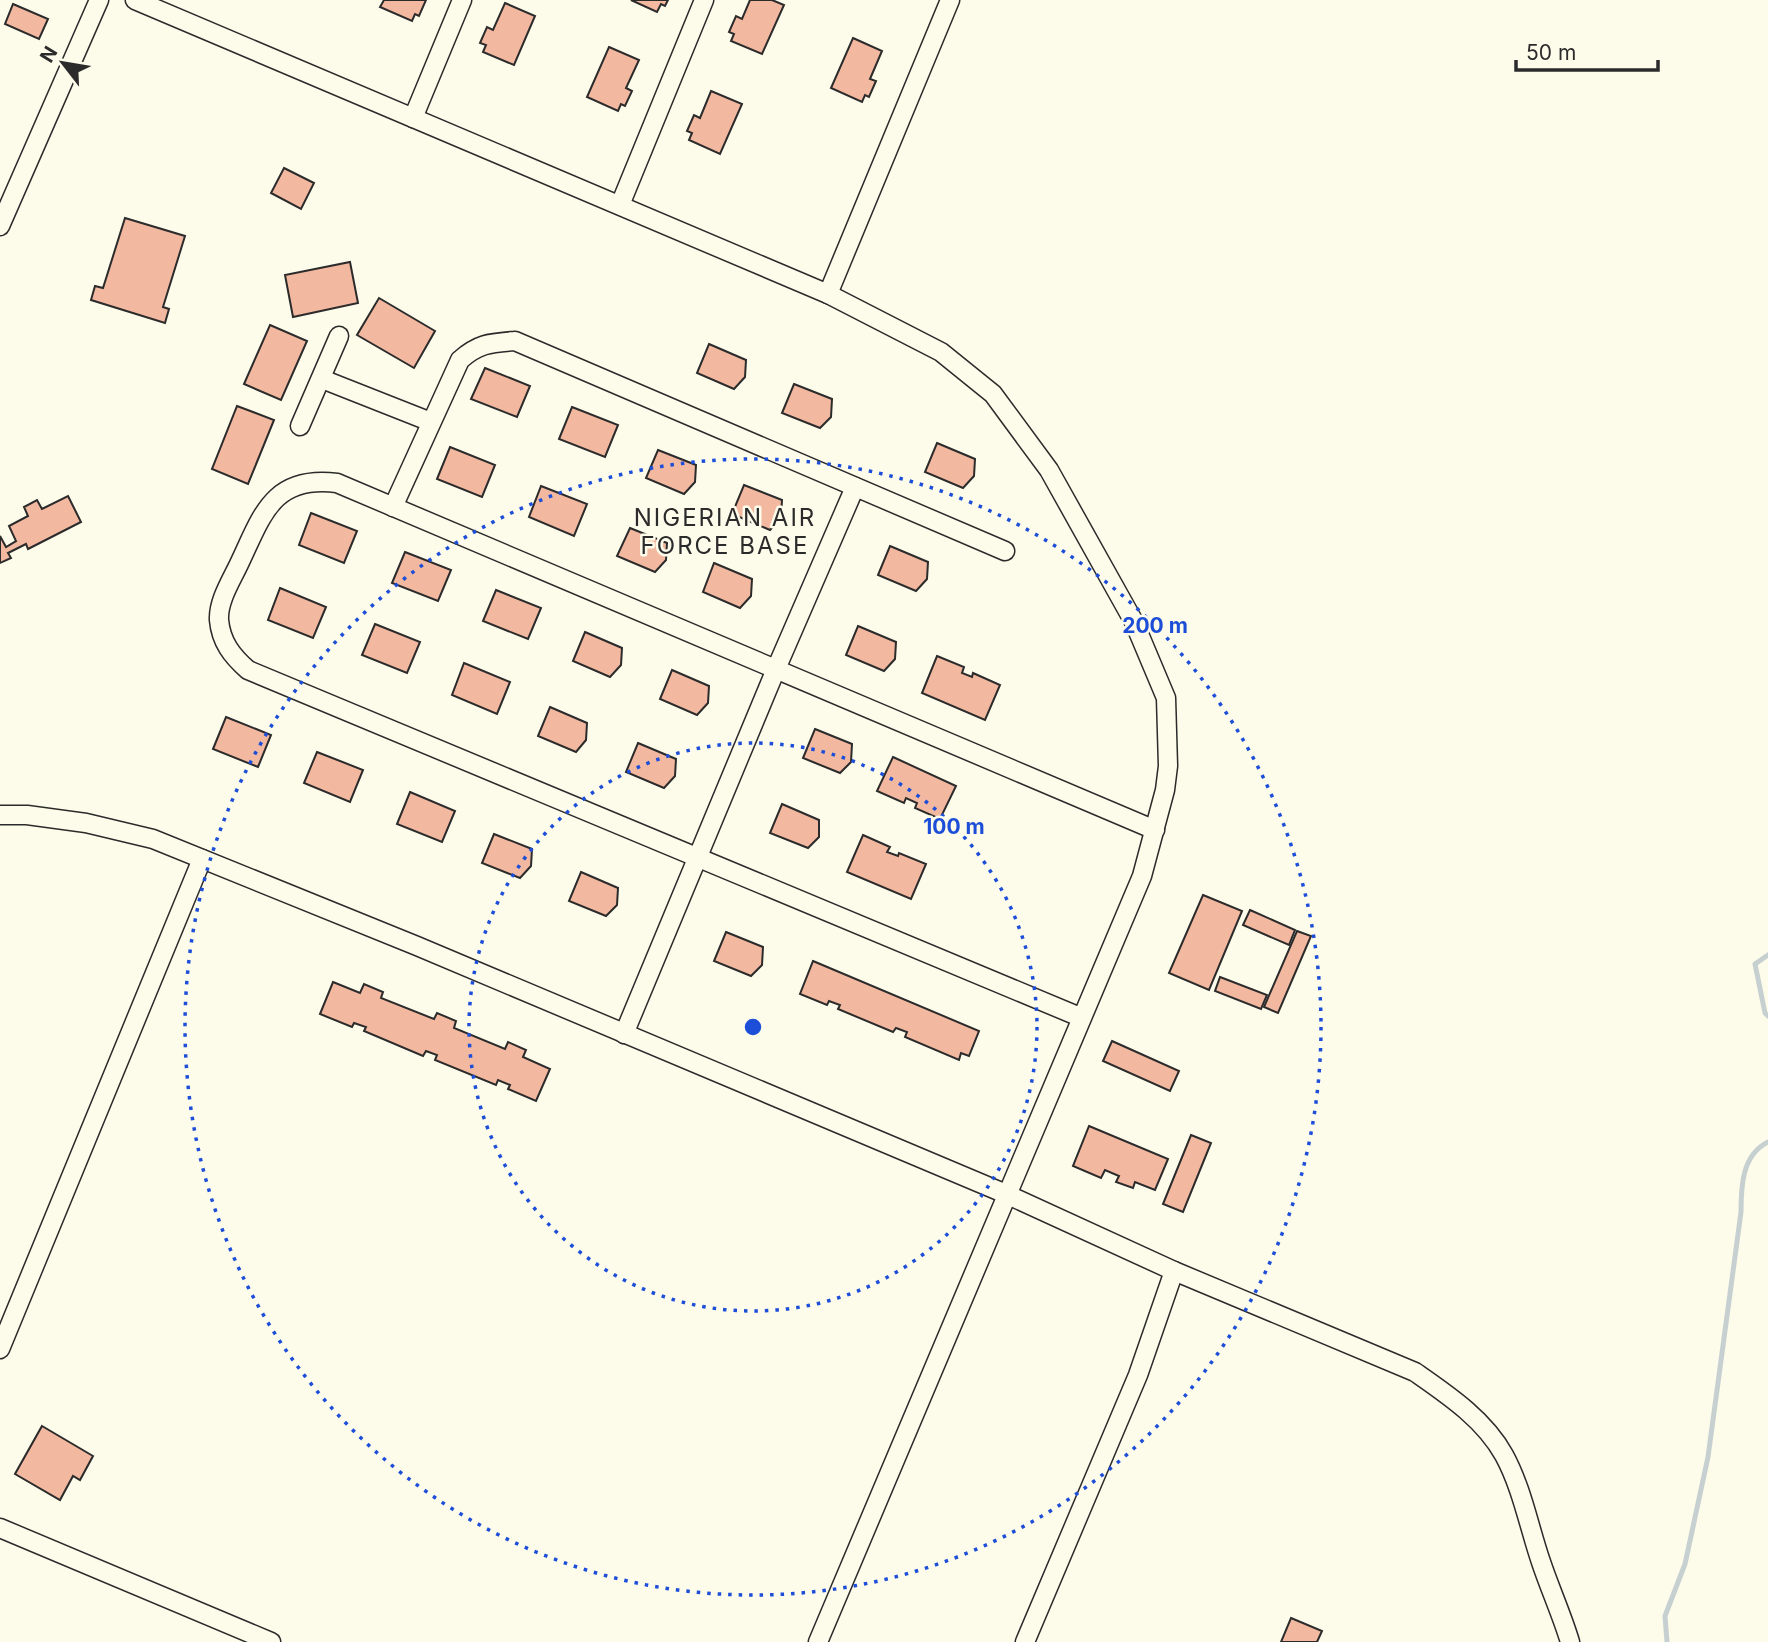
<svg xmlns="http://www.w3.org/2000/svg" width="1768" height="1642" font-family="Inter,sans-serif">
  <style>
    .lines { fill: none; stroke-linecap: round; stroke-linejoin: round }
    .stream { stroke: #c7d0d0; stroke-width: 5 }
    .building { fill: #f2b8a0; stroke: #2b2b2b; stroke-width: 2 }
    .minor-casing { stroke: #2b2b2b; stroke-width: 21 }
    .minor { stroke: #fdfbea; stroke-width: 18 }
    .ring { fill: none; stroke: #1d4ed8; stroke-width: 3.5; stroke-dasharray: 3.5 7 }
    .labels { text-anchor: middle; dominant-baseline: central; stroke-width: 5; stroke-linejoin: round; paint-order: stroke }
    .neighbourhood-label { font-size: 24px; letter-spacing: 2px; fill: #2b2b2b; stroke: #fdfbea }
    .centre { fill: #1d4ed8; stroke: #fdfbea; stroke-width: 3.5 }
    .ring-label { font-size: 21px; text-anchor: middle; font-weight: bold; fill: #1d4ed8; stroke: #fdfbea; stroke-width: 5; stroke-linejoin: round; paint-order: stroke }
  </style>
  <rect width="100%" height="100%" fill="#fdfbea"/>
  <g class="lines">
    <g class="stream">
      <path d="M 1768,955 L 1755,964 L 1765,1013 L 1768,1016"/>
      <path d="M 1667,1642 L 1665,1616 L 1685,1564 L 1708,1457 L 1741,1212 C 1741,1186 1742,1155 1768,1142"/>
    </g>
  </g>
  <g class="building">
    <path d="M 384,0 L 426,0 L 419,16 L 415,14 L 412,21 L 380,7 Z"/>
    <path d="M 631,0 L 668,0 L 665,6 L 661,4 L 657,12 Z"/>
    <path d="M 750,0 L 772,0 L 784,5 L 762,54 L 731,41 L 734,34 L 729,32 L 736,16 L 742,19 Z"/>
    <path d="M 505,3 L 535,16 L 514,65 L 483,52 L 486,45 L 480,43 L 487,27 L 493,30 Z"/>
    <path d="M 13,4 L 48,19 L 39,39 L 5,24 Z"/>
    <path d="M 853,38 L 882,51 L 870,79 L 876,81 L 869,97 L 865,95 L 862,102 L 831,88 Z"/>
    <path d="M 609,47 L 639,60 L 626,88 L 632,91 L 625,106 L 621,104 L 618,111 L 587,97 Z"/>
    <path d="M 711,91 L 742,104 L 720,154 L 689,140 L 692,133 L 687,131 L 694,115 L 700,118 Z"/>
    <path d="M 284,168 L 314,183 L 301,209 L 271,193 Z"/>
    <path d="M 125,218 L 185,236 L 163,307 L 169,309 L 165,323 L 91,300 L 95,286 L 103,288 Z"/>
    <path d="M 350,262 L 358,303 L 293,317 L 285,275 Z"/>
    <path d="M 379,298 L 435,331 L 414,368 L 357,335 Z"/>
    <path d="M 270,325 L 307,341 L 281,400 L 244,384 Z"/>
    <path d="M 709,344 L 746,360 L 745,377 L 734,389 L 697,373 Z"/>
    <path d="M 485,368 L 530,386 L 517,417 L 471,399 Z"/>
    <path d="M 794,384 L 832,399 L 831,417 L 820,428 L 782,413 Z"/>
    <path d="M 237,406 L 274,420 L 248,484 L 212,469 Z"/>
    <path d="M 572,407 L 618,425 L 605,457 L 559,439 Z"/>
    <path d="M 937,443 L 975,459 L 974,476 L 963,488 L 925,472 Z"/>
    <path d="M 450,447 L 495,465 L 482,497 L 437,479 Z"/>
    <path d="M 658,450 L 696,465 L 695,482 L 684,494 L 646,478 Z"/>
    <path d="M 744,485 L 782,500 L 781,518 L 770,530 L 732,514 Z"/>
    <path d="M 541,486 L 587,504 L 574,536 L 529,517 Z"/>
    <path d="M 68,496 L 81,522 L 28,549 L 26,544 L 8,553 L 11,558 L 0,563 L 0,536 L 6,547 L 16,541 L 9,526 L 28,516 L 24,507 L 37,500 L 42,509 Z"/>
    <path d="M 311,513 L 357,531 L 344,563 L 299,545 Z"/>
    <path d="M 630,528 L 667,543 L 666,560 L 655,572 L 617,556 Z"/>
    <path d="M 890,546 L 928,562 L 927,579 L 916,591 L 878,575 Z"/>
    <path d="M 405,552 L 451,570 L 438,601 L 392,583 Z"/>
    <path d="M 714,563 L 752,579 L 751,596 L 740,608 L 703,592 Z"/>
    <path d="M 280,588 L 326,607 L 313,638 L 268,620 Z"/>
    <path d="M 496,590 L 541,608 L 528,639 L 483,621 Z"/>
    <path d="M 375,624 L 420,642 L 407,673 L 362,655 Z"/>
    <path d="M 858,626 L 896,642 L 895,659 L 884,671 L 846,655 Z"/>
    <path d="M 585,632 L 622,648 L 621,665 L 610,677 L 573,661 Z"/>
    <path d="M 937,656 L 964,667 L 962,673 L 972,677 L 973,673 L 1000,685 L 985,720 L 922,693 Z"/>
    <path d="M 464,663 L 510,682 L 497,714 L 452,695 Z"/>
    <path d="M 672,670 L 709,686 L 708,703 L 697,715 L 660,699 Z"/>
    <path d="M 550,707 L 587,723 L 586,740 L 576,752 L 538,736 Z"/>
    <path d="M 226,717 L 271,735 L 258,767 L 213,749 Z"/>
    <path d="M 815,729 L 852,744 L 851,762 L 840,773 L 803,758 Z"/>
    <path d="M 638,743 L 676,759 L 675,776 L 664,788 L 626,772 Z"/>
    <path d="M 317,752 L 363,770 L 350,802 L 304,783 Z"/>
    <path d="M 893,757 L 956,786 L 940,819 L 915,808 L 917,803 L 906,798 L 904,803 L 877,791 Z"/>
    <path d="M 410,792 L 455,811 L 442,842 L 397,824 Z"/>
    <path d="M 782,804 L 819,820 L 819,837 L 808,848 L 770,833 Z"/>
    <path d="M 494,834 L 532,849 L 531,866 L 520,878 L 482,863 Z"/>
    <path d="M 863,835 L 890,847 L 887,852 L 898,856 L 899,853 L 926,864 L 911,899 L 847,872 Z"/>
    <path d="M 581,872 L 618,888 L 617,905 L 606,916 L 569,901 Z"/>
    <path d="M 1203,895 L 1242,911 L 1209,990 L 1169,973 Z"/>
    <path d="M 1250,910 L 1295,930 L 1289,945 L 1243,925 Z"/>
    <path d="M 1297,931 L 1311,936 L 1278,1013 L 1264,1007 Z"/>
    <path d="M 726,932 L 763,947 L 762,965 L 751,976 L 714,961 Z"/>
    <path d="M 813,961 L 979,1031 L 969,1056 L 961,1053 L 959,1060 L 905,1037 L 907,1032 L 896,1028 L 893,1032 L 838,1009 L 840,1005 L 829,1001 L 827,1005 L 800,994 Z"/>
    <path d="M 1220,977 L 1267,995 L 1261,1009 L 1215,991 Z"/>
    <path d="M 333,982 L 360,993 L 364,984 L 383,992 L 381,998 L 434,1019 L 437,1013 L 456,1021 L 454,1028 L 505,1049 L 508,1042 L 526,1050 L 523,1057 L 550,1069 L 536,1101 L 508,1089 L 510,1085 L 498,1080 L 496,1085 L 435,1060 L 437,1055 L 426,1051 L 423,1056 L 364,1031 L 366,1027 L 354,1023 L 352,1027 L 320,1014 Z"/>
    <path d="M 1112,1041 L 1179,1071 L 1170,1091 L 1103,1061 Z"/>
    <path d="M 1089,1126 L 1168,1159 L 1155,1190 L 1135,1182 L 1133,1188 L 1116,1182 L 1119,1176 L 1105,1170 L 1101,1178 L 1073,1166 Z"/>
    <path d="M 1191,1135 L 1211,1143 L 1183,1212 L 1163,1204 Z"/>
    <path d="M 42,1426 L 93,1456 L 80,1480 L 73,1476 L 60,1500 L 15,1474 Z"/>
    <path d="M 1291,1618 L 1322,1631 L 1317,1642 L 1281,1642 Z"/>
  </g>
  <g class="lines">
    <defs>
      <g id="minor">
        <path d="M 135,0 L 828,294 L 941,352 L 993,394 L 1049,470 L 1134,622 L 1166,698 L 1168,766 L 1165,790 L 1142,876 L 818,1642"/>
        <path d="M 413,118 L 462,0"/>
        <path d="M 620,205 L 704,0"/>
        <path d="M 0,226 L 99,0"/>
        <path d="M 828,294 L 950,0"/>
        <path d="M 322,379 L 431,422"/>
        <path d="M 300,426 L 339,336"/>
        <path d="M 393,507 L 460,360 C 479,343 491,343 515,341 L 1005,551"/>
        <path d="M 0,815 L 27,815 L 86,823 L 153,839 L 417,946 L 1006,1194 L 1174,1271 L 1415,1372 C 1448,1395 1484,1419 1504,1455 C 1522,1488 1529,1527 1541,1562 C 1550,1589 1562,1615 1570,1642"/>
        <path d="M 1080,1017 L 248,670 C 232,656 221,642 219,620 C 218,601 231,581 239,564 C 262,516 272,475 337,483 L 1155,830"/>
        <path d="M 624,1034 L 776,669 L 855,487"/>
        <path d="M 0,1349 L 202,859"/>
        <path d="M 0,1528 L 271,1642"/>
        <path d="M 1025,1642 L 1138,1375 L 1174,1271"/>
      </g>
    </defs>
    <use href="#minor" class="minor-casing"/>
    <use href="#minor" class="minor"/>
  </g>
  <g class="ring">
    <circle cx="753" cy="1027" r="284"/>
    <circle cx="753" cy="1027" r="568"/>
  </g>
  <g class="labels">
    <g class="neighbourhood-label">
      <text x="725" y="517">NIGERIAN AIR<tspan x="725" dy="28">FORCE BASE</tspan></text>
    </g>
  </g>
  <circle cx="753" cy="1027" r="10" class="centre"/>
  <g class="ring-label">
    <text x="1155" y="633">200 m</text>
    <text x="954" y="834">100 m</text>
  </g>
  <g transform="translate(63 63) rotate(301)" stroke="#fdfbea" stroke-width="5" paint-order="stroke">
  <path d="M0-5L12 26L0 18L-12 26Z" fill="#2b2b2b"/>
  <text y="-10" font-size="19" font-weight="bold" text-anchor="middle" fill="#2b2b2b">N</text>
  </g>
  <path d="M1516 60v10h142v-10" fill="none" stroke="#2b2b2b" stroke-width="3.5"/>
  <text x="1526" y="60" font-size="21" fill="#2b2b2b" stroke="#fdfbea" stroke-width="5" paint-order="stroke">50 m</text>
</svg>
